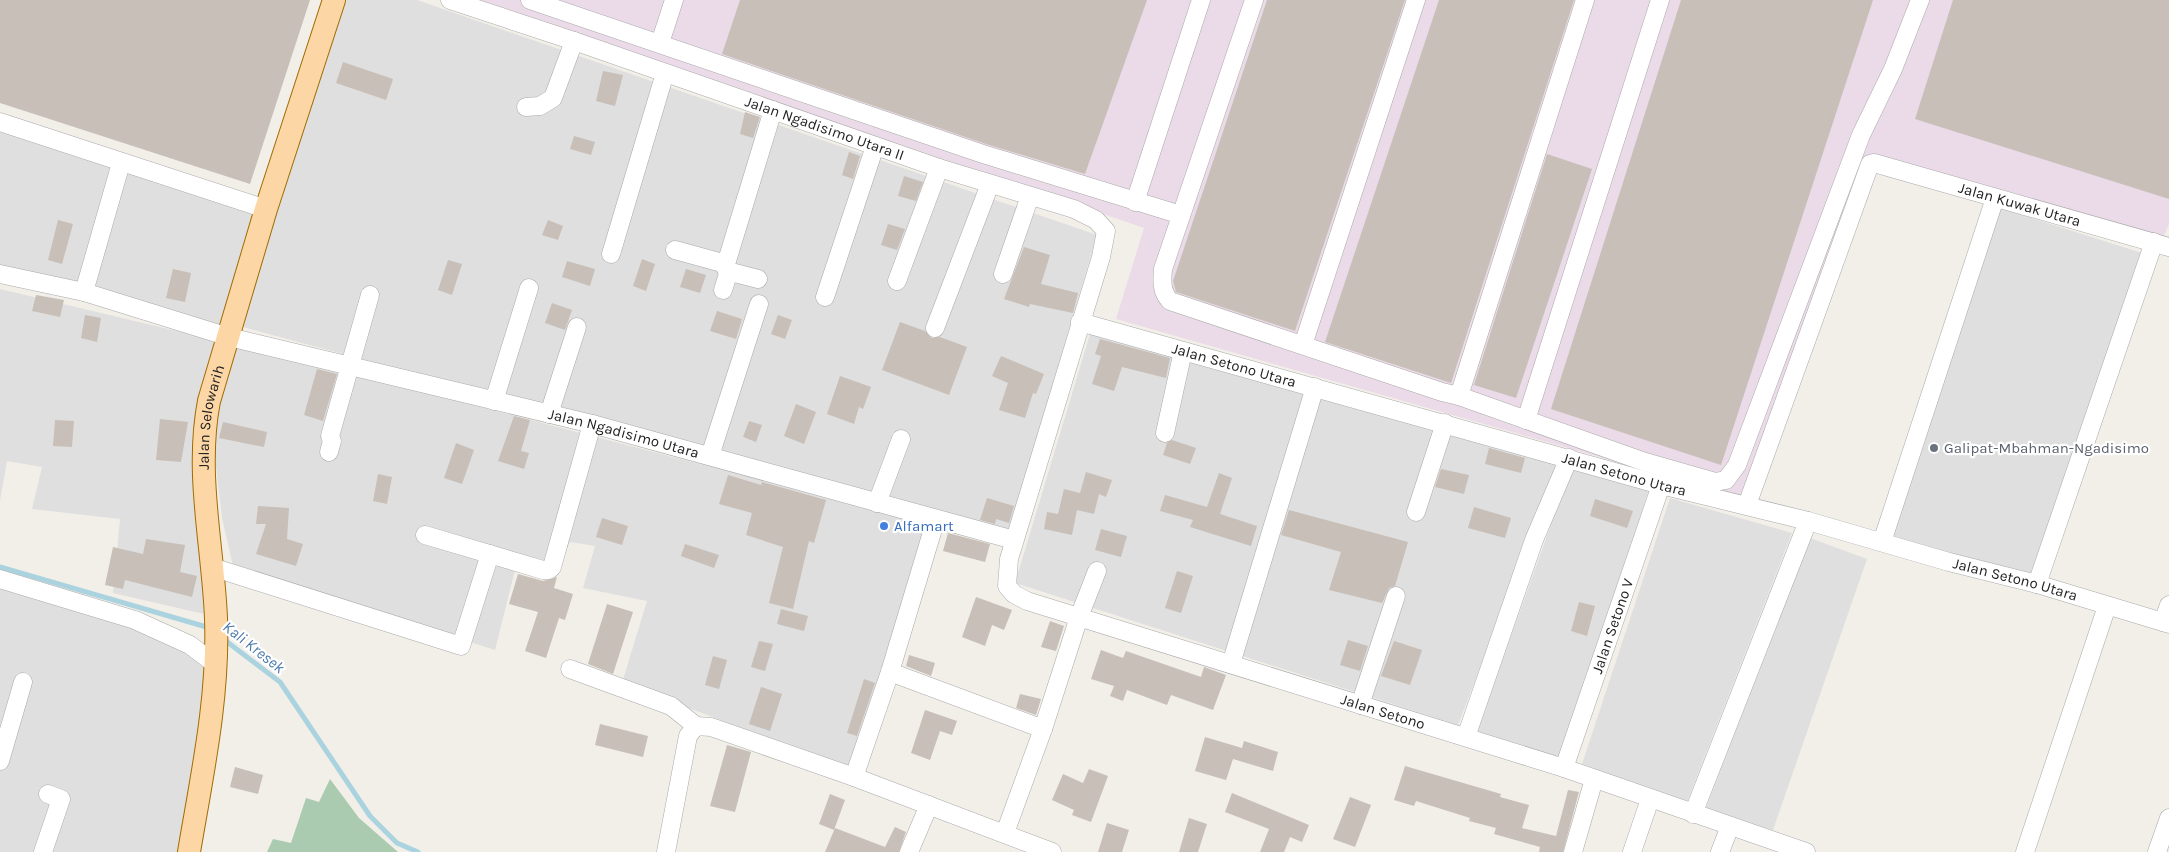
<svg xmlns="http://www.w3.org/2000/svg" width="2169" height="852" font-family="Karla,sans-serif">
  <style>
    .residential { fill: #e0dfdf }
    .industrial { fill: #ebdbe8 }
    .cemetery { fill: #aacbaf }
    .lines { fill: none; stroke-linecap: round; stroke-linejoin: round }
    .stream { stroke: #aad3df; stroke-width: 5 }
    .building { fill: #c7bfb8 }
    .minor-casing { stroke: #a9a9a9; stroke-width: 19 }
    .major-casing { stroke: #a06b00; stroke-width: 24 }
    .minor { stroke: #fff; stroke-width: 18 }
    .major { stroke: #fcd6a4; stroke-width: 22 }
    .worship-dot { fill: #6b7280; stroke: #fff; stroke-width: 2 }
    .shop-dot { fill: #3f7fe0; stroke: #fff; stroke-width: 2 }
    .labels { text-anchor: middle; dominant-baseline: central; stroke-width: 4.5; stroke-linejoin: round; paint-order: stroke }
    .street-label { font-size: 15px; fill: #222; stroke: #fff }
    .worship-label { font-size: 15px; fill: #5b616d; stroke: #fff; text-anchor: start }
    .shop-label { font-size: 15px; fill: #366cbe; stroke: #fff; text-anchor: start }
    .water-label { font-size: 16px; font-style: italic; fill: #4a7aab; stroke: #fff }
  </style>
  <rect width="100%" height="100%" fill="#f2efe9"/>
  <g class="residential">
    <path d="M 344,0 L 417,0 L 1097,235 L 1008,534 L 239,326 Z"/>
    <path d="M 0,129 L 254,213 L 221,325 L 0,267 Z"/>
    <path d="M 2000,208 L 2142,253 L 2030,576 L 1891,536 Z"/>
    <path d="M 0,289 L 219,341 L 198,470 L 204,614 L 113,593 L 120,519 L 32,509 L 42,467 L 7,461 L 0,501 Z"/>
    <path d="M 1090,334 L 1559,463 L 1458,725 L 1015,583 Z"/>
    <path d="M 237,343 L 929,524 L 851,769 L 622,683 L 647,601 L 583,588 L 595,546 L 570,542 L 553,580 L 516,566 L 495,650 L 233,566 L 222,518 L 212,433 L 217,397 Z"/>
    <path d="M 1571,469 L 1649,490 L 1559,757 L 1477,731 Z"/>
    <path d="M 1670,498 L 1792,533 L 1686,804 L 1582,764 Z"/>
    <path d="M 1810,538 L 1867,559 L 1773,830 L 1705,811 Z"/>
    <path d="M 0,581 L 99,613 L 168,641 L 205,666 L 201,746 L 182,852 L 0,852 Z"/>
  </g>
  <path class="industrial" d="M 476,0 L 2169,0 L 2169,224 L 2164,236 L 1865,156 L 1740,497 L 1116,319 L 1144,228 Z"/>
  <path class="cemetery" d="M 330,779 L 359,818 L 398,852 L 267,852 L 273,839 L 291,843 L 306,798 L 319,802 Z"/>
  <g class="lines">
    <g class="stream">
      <path d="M 0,567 L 210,628"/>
      <path d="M 222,638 L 280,682 L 370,816 L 397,843 L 418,852"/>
    </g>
  </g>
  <g class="building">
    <path d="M 0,0 L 310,0 L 250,184 L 0,103 Z"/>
    <path d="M 740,0 L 1147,0 L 1085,174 L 986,144 L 722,54 Z"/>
    <path d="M 1267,0 L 1405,0 L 1295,331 L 1176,292 L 1173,281 Z"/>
    <path d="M 1439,0 L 1574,0 L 1451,383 L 1325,342 Z"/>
    <path d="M 1681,0 L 1873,0 L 1721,465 L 1551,409 Z"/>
    <path d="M 1953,0 L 2169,0 L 2169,199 L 1915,119 Z"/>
    <path d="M 343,62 L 393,79 L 386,100 L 336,83 Z"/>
    <path d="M 603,71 L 623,75 L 615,106 L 596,101 Z"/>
    <path d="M 745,112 L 760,117 L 753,138 L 740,134 Z"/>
    <path d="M 574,136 L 595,142 L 591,155 L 570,149 Z"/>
    <path d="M 849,152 L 860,156 L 853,179 L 842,175 Z"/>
    <path d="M 1547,154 L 1592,169 L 1516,398 L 1474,385 Z"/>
    <path d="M 904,176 L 923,182 L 916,201 L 898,196 Z"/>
    <path d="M 58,220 L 73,224 L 62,264 L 48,260 Z"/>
    <path d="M 548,220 L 563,226 L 558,240 L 542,235 Z"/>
    <path d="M 888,224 L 905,229 L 897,250 L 881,245 Z"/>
    <path d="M 1024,247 L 1050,255 L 1041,284 L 1078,293 L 1073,313 L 1030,304 L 1029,307 L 1004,299 Z"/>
    <path d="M 642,259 L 655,264 L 646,291 L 633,286 Z"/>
    <path d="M 448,260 L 462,264 L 452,295 L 438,290 Z"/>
    <path d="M 567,261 L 595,269 L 590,286 L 562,277 Z"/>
    <path d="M 173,269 L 191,273 L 185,302 L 166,298 Z"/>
    <path d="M 686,269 L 706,275 L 700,293 L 680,287 Z"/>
    <path d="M 36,295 L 64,300 L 60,317 L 32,311 Z"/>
    <path d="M 552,303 L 572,310 L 565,330 L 545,323 Z"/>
    <path d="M 717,311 L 742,319 L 736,339 L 710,331 Z"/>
    <path d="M 85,315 L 101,318 L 97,342 L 81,338 Z"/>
    <path d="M 778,315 L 792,320 L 785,339 L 771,334 Z"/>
    <path d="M 900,322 L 925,331 L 932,338 L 940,337 L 967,347 L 949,395 L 882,370 Z"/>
    <path d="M 1100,339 L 1170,358 L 1166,378 L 1122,367 L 1114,391 L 1092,384 L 1101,356 L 1095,354 Z"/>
    <path d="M 1001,356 L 1044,374 L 1036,394 L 1033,393 L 1025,418 L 999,410 L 1008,383 L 992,376 Z"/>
    <path d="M 317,369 L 337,374 L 323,421 L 304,415 Z"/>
    <path d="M 840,376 L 871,387 L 863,409 L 859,407 L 854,424 L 827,414 Z"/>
    <path d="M 796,404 L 816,412 L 804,444 L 784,436 Z"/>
    <path d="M 514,416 L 530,420 L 521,451 L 529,453 L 524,469 L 498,461 Z"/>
    <path d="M 160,419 L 188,422 L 181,462 L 156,460 Z"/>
    <path d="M 55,420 L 74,421 L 72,447 L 53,446 Z"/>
    <path d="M 749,421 L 762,425 L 756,442 L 743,437 Z"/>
    <path d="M 223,422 L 267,432 L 264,447 L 219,438 Z"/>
    <path d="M 1172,440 L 1196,448 L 1190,464 L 1163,455 L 1167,443 Z"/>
    <path d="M 456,443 L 474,450 L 462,484 L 444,478 Z"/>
    <path d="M 1489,448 L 1525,458 L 1521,473 L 1485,464 Z"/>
    <path d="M 1441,469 L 1469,475 L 1464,494 L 1435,487 Z"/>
    <path d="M 1086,472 L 1112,480 L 1106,497 L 1099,494 L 1094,514 L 1077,510 L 1072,535 L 1044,529 L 1047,512 L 1058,514 L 1064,489 L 1080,493 Z"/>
    <path d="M 1219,473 L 1232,478 L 1220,514 L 1257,526 L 1251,546 L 1190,527 L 1193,520 L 1160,511 L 1165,495 L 1207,507 Z"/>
    <path d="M 378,474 L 392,477 L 387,504 L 373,501 Z"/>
    <path d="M 728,475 L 761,485 L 762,482 L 826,500 L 814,543 L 809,541 L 793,609 L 769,603 L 783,547 L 746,535 L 752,513 L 719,504 Z"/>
    <path d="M 987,498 L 1014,506 L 1009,523 L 996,519 L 995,524 L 980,520 Z"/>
    <path d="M 1595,499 L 1633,511 L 1627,528 L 1590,516 Z"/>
    <path d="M 258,506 L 289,508 L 287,539 L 303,544 L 296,566 L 256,554 L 266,524 L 256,524 Z"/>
    <path d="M 1474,507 L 1511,518 L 1505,538 L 1468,528 Z"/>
    <path d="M 1289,510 L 1408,542 L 1395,586 L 1389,588 L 1382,603 L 1329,590 L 1341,552 L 1281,535 Z"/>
    <path d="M 602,518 L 628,526 L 622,545 L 596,537 Z"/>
    <path d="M 1101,529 L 1127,536 L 1121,557 L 1095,550 Z"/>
    <path d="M 948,533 L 990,544 L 985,562 L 943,551 Z"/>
    <path d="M 146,539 L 185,545 L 180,572 L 197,576 L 192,597 L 125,580 L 123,589 L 105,585 L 113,547 L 143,554 Z"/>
    <path d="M 685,544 L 719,555 L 714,568 L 681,556 Z"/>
    <path d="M 1177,571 L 1193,576 L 1181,613 L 1165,608 Z"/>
    <path d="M 518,574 L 543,581 L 557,577 L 554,588 L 573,594 L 565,620 L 559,618 L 546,658 L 525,651 L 538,612 L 509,604 Z"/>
    <path d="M 976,597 L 1012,610 L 1004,630 L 992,625 L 985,646 L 962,637 Z"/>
    <path d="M 1579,602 L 1595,606 L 1587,636 L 1571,631 Z"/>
    <path d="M 607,604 L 633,612 L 613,674 L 588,664 Z"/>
    <path d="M 781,609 L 808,616 L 804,631 L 777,624 Z"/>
    <path d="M 1050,621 L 1064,626 L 1056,651 L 1041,647 Z"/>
    <path d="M 1348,640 L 1368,646 L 1360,671 L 1340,665 Z"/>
    <path d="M 759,641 L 773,644 L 765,671 L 751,667 Z"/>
    <path d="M 1394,641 L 1422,650 L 1410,685 L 1381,676 Z"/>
    <path d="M 1101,650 L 1123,658 L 1126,651 L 1201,677 L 1204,667 L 1226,675 L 1213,710 L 1171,695 L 1167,705 L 1127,690 L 1123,701 L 1110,696 L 1114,686 L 1091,679 Z"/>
    <path d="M 909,655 L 935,663 L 931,676 L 906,666 Z"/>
    <path d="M 713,656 L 727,660 L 719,689 L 705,685 Z"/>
    <path d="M 864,679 L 875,683 L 857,736 L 847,733 Z"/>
    <path d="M 761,687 L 782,694 L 770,731 L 749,724 Z"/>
    <path d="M 1020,694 L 1041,699 L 1036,715 L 1016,708 Z"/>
    <path d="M 925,710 L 957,721 L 952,735 L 940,731 L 930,760 L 911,753 Z"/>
    <path d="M 600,724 L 648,736 L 643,757 L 595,745 Z"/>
    <path d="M 1205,737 L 1242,748 L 1244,741 L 1278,752 L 1273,771 L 1233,759 L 1226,780 L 1195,771 Z"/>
    <path d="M 727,745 L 751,752 L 735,812 L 710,806 Z"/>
    <path d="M 1405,766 L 1501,794 L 1500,797 L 1529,805 L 1522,828 L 1556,836 L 1568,790 L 1579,792 L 1563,852 L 1539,852 L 1540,847 L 1494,834 L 1496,828 L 1469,821 L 1470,818 L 1416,801 L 1414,806 L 1394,800 Z"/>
    <path d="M 235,767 L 263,775 L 258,794 L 230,787 Z"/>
    <path d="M 1089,769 L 1108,776 L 1091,822 L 1072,815 L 1074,810 L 1052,800 L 1063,774 L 1083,783 Z"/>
    <path d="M 1232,793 L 1309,825 L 1302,842 L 1290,837 L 1284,852 L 1260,852 L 1269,829 L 1225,812 Z"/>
    <path d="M 830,794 L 845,800 L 834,830 L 819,824 Z"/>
    <path d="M 1350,797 L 1371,805 L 1355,847 L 1333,839 Z"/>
    <path d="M 1189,818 L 1207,824 L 1198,852 L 1179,852 Z"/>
    <path d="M 1107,823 L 1129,830 L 1122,852 L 1098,852 Z"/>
    <path d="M 895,827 L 906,832 L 899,852 L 825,852 L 835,828 L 885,847 Z"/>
  </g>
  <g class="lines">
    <defs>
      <g id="minor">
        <path id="s1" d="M 450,0 L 574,41 L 939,168 L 1074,209 L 1096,220 L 1106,231 L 1101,257 L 1009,559 L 1007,586 L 1014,594 L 1027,601 L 1564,768 L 1806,852"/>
        <path d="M 530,0 L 983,154 L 1181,215"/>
        <path d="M 1254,0 L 1163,269 C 1162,281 1161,291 1170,301 L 1442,392 L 1459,396 L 1645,462 L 1715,482 L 1726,480 L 1737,465 L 1861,135 L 1893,69 L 1920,0"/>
        <path d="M 660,43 L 674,0"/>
        <path d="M 526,107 L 540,106 L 553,98 L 574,41"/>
        <path d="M 0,122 L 266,209"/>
        <path d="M 1135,202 L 1201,0"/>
        <path d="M 675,250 L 726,264"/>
        <path d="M 611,254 L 665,73"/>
        <path id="s2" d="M 0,274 L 84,292 L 229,337 L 592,424 L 1014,540"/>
        <path d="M 1003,274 L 1030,196"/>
        <path d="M 758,279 L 731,272 L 726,269 L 726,264 L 773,110"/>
        <path d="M 897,281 L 939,168"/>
        <path d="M 723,290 L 729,271"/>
        <path d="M 84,292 L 121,163"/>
        <path d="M 825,297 L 875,146"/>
        <path id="s3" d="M 1080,322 L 1661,485 L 1808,521 L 1949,562 L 2037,584 L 2169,624"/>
        <path d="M 935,328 L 990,184"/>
        <path d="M 1303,345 L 1416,0"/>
        <path d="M 1459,396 L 1585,0"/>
        <path d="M 494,401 L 529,288"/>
        <path d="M 549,414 L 577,327"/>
        <path d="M 1526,420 L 1660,0"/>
        <path d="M 1165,433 L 1183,351"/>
        <path d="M 329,452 L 332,441 L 330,436 L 370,295"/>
        <path d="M 710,456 L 759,304"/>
        <path d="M 877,503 L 901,439"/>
        <path id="s4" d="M 1747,505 L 1870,164 L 1874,163 L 2169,247"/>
        <path d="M 1416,512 L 1445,423"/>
        <path d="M 425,535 L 543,570 L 549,570 L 552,567 L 592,424"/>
        <path d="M 1882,542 L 1995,198"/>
        <path d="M 212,567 L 461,646 L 490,554"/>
        <path d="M 0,579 L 135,620 L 190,645 L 215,664"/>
        <path d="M 2037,584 L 2154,242"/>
        <path d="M 2163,622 L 2169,605"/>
        <path d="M 1231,664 L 1315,387"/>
        <path d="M 570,669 L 671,706 L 696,726"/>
        <path d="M 890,672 L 1043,729"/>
        <path d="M 1360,705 L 1396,596"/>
        <path d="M 1466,737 L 1534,540 L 1569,458"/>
        <path d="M 0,761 L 23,682"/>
        <path id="s5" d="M 1564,768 L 1661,485"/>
        <path d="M 854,777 L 890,672 L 936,519"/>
        <path d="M 1693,814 L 1808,521"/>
        <path d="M 1005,833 L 1043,729 L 1079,617 L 1097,571"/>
        <path d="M 43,852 L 61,799 L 48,794"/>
        <path d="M 666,852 L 688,736 L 696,726 L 711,727 L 854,777 L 1052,852"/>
        <path d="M 909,852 L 929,805"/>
        <path d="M 1573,852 L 1594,779"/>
        <path d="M 1632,852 L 1650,799"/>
        <path d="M 1720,852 L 1730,826"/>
        <path d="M 2025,852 L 2107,606"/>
        <path d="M 2157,852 L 2169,818"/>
      </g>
      <g id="major">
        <path id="s6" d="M 189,852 C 202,775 219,697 216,618 C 213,546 195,473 209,401 L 266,209 L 334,0"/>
      </g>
    </defs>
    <use href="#minor" class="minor-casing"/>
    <use href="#major" class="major-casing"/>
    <use href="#minor" class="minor"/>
    <use href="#major" class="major"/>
  </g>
  <circle class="worship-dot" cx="1934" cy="448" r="5"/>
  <circle class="shop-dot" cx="884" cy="526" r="5"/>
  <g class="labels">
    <g class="street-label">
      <text stroke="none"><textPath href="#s1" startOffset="396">Jalan Ngadisimo Utara II</textPath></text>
      <text stroke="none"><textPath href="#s4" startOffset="518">Jalan Kuwak Utara</textPath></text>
      <text stroke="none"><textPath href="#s3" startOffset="160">Jalan Setono Utara</textPath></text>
      <text stroke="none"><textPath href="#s6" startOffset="438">Jalan Selowarih</textPath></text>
      <text stroke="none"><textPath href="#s2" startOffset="644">Jalan Ngadisimo Utara</textPath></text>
      <text stroke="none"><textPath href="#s3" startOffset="565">Jalan Setono Utara</textPath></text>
      <text stroke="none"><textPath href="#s3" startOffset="970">Jalan Setono Utara</textPath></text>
      <text stroke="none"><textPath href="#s5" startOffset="150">Jalan Setono V</textPath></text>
      <text stroke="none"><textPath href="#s1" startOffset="1465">Jalan Setono</textPath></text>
    </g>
    <g class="worship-label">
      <text x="1944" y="448">Galipat-Mbahman-Ngadisimo</text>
    </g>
    <g class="shop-label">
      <text x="894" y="526">Alfamart</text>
    </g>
    <g class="water-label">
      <text transform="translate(254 647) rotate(38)">Kali Kresek</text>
    </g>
  </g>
</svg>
